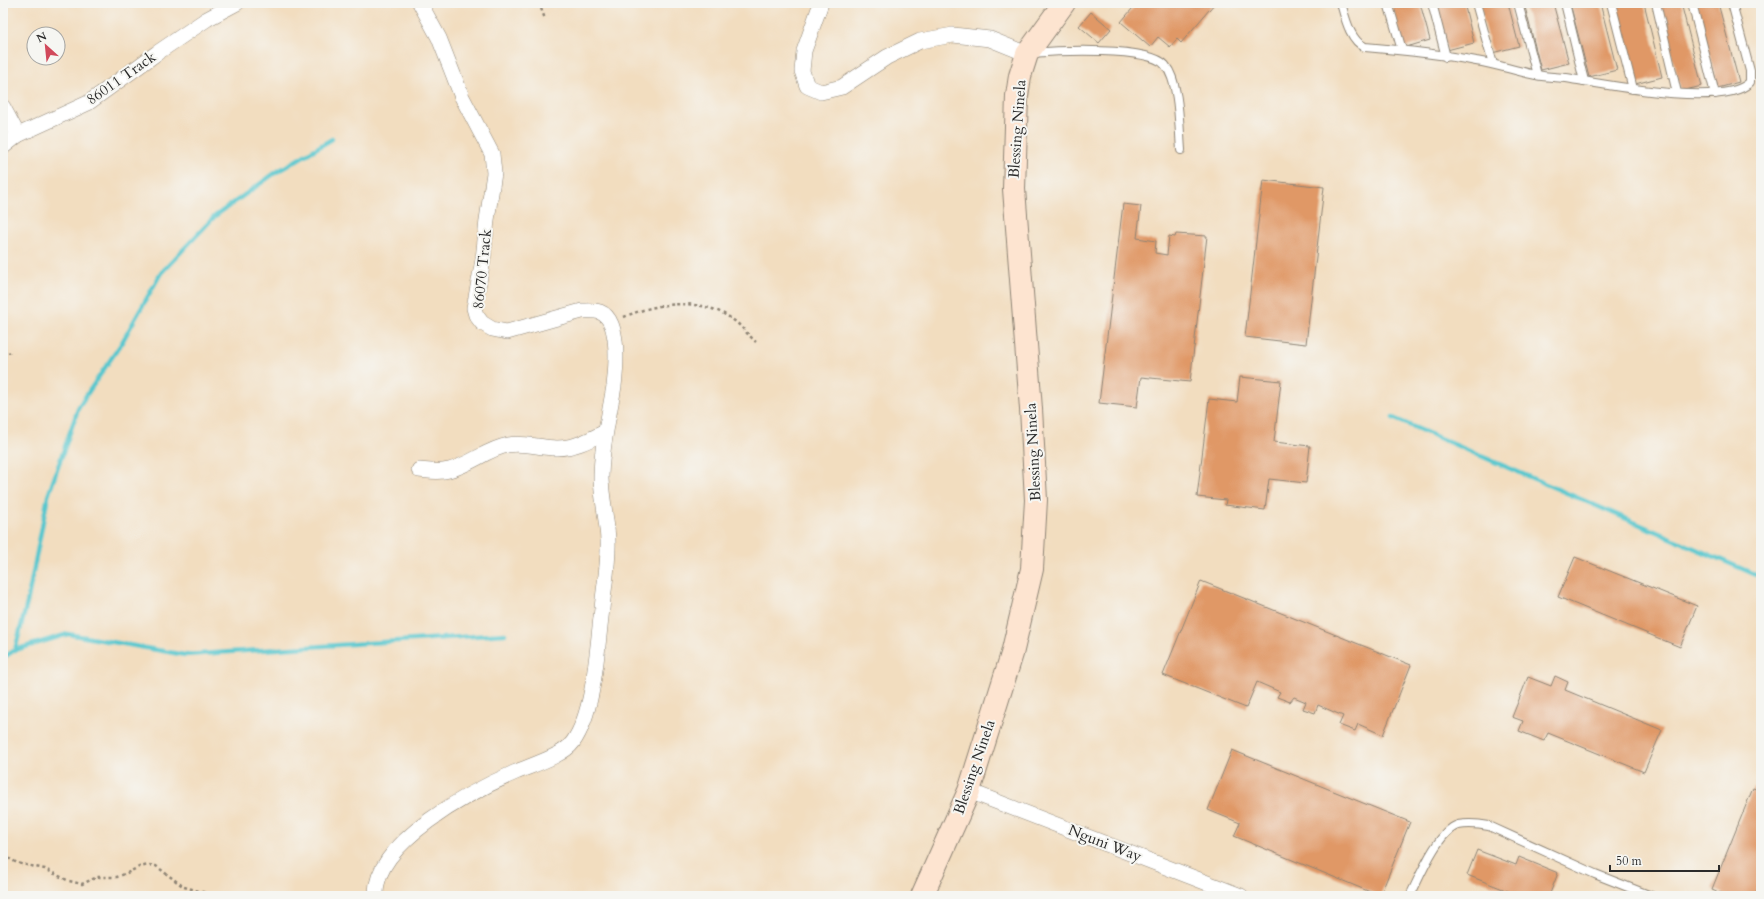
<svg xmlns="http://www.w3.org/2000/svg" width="1764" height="899" font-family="Cardo,serif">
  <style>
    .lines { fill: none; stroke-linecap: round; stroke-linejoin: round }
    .stream { stroke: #5ac7ce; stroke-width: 4.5 }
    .building { fill: #e09866 }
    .lane-casing { stroke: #8e8475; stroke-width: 10 }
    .street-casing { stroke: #8e8475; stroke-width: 16 }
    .secondary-casing { stroke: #8e8475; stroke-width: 24 }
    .path { stroke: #8e8475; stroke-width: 2.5; stroke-dasharray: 3 3; stroke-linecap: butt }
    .lane { stroke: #fff; stroke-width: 8 }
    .street { stroke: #fff; stroke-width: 15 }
    .secondary { stroke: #fde4d0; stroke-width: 22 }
    .labels { text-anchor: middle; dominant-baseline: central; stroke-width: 4; stroke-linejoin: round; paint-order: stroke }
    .street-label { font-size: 15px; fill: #2b2b2b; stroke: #f6f6f2 }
  </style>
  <rect width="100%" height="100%" fill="#f6f6f2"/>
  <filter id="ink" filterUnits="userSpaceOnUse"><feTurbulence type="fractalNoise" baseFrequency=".025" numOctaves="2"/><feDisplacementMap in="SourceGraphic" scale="8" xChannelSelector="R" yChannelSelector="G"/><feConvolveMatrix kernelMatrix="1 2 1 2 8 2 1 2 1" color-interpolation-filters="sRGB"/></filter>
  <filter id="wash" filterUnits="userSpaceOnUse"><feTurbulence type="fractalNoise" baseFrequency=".012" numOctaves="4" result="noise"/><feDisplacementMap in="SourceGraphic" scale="16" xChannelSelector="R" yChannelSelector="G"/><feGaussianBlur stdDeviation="0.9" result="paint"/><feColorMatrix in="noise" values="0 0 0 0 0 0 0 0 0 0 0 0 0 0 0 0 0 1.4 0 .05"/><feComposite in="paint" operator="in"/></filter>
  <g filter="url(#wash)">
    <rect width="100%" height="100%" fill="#f2ddbf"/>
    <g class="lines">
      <g class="stream">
        <path d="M 1393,418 L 1761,577"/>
        <path d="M 15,650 L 27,603 L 48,496 L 79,406 L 121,344 L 161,273 L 215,216 L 275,173 L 332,139"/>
        <path d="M 3,658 L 15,650 L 68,634 L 185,655 L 505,634"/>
      </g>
    </g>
    <g id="blocks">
      <g class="building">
        <path d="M 1137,3 L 1215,3 L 1181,43 L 1177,39 L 1170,47 L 1158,37 L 1150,47 L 1121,22 Z"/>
        <path d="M 1391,3 L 1420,3 L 1430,40 L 1403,48 Z"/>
        <path d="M 1435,3 L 1464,3 L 1474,43 L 1447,50 Z"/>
        <path d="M 1479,3 L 1508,3 L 1519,46 L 1492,53 Z"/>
        <path d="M 1524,3 L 1553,3 L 1569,63 L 1541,70 Z"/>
        <path d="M 1570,3 L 1600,3 L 1617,70 L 1589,77 Z"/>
        <path d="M 1614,3 L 1644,3 L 1662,77 L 1635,84 Z"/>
        <path d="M 1658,3 L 1681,3 L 1702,86 L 1681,91 Z"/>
        <path d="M 1696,3 L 1718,3 L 1739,82 L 1718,88 Z"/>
        <path d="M 1091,12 L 1111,29 L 1099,43 L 1079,26 Z"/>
        <path d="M 1263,180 L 1324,187 L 1306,344 L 1245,337 Z"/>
        <path d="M 1123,204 L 1141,206 L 1137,238 L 1156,241 L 1155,253 L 1167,255 L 1169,236 L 1175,237 L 1176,234 L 1207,236 L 1190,382 L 1141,377 L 1137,407 L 1099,403 Z"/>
        <path d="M 1240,377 L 1281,381 L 1274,442 L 1310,446 L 1306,483 L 1269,479 L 1265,510 L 1225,505 L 1226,500 L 1197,497 L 1209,399 L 1237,402 Z"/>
        <path d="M 1575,557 L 1697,606 L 1680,647 L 1558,597 Z"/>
        <path d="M 1201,581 L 1411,665 L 1383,735 L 1358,724 L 1355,731 L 1339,725 L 1343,716 L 1318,705 L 1315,713 L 1303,709 L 1306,702 L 1294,697 L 1290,702 L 1277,697 L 1280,692 L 1257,682 L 1246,708 L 1163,675 Z"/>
        <path d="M 1555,676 L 1568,682 L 1565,690 L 1662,730 L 1644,772 L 1548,733 L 1544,741 L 1519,731 L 1523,721 L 1512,717 L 1528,677 L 1551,686 Z"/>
        <path d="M 1232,750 L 1410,822 L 1380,896 L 1234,836 L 1240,823 L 1208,810 Z"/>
        <path d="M 1753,788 L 1761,791 L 1761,880 L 1755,896 L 1728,896 L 1712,889 Z"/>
        <path d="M 1477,850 L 1516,865 L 1519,857 L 1558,873 L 1549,896 L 1521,896 L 1467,875 Z"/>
      </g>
    </g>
  </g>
  <g filter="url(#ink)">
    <use href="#blocks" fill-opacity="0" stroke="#8e8475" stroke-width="1"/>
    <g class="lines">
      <defs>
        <g id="lane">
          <path d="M 1341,3 C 1345,17 1350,41 1365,47 C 1402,50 1440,54 1476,61 C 1496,64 1516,71 1536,75 C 1546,77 1556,77 1566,78 C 1602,84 1725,109 1750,82 L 1750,71 L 1732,3"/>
          <path d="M 1388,3 L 1402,50"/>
          <path d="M 1432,3 L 1446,57"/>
          <path d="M 1476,3 L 1493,64"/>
          <path d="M 1518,3 L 1537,75"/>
          <path d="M 1565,3 L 1584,81"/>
          <path d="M 1611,3 L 1633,89"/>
          <path d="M 1656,3 L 1677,93"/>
          <path d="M 1692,3 L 1715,94"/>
          <path d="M 1031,53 C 1056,51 1149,46 1165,65 C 1180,83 1179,127 1181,150"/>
          <path d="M 1410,896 C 1419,878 1438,831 1458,825 C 1468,823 1479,824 1489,826 L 1595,874 L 1651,896"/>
        </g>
        <g id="street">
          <path d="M 821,3 L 804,51 L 802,71 L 807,86 L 821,92 L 842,87 L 887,57 L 920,41 L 953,35 L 990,39 L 1027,54"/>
          <path d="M 3,107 L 18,135"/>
          <path d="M 3,147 L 18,135 L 88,103 L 157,53 L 207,19 L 237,3"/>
          <path d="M 419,470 C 429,471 439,473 449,470 C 470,465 487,449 508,445 C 524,442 540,448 557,448 C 575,448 589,440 605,432"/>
          <path d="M 969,791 L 1241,896"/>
          <path d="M 376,896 C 373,842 474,790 516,772 C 532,765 563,756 573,742 C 595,711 597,647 602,609 C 604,586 609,563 608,540 C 607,520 602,500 601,479 C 601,448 609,417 614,386 C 616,369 621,320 600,312 C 594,310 588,311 582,311 L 507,332 L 492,329 L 482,323 L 476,315 L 474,308 L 483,260 L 487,220 L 494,173 L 492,154 L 462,97 L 439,38 L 420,3"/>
        </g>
        <path id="secondary" d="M 922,896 L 969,791 L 1012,654 L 1032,569 L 1036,500 L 1031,409 L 1014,189 L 1017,96 L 1020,76 L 1027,54 L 1064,3"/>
      </defs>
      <use href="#lane" class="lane-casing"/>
      <use href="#street" class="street-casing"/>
      <use href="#secondary" class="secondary-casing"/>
      <g class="path">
        <path d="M 539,3 L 545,19"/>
        <path d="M 624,317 C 658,302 704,296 736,322 C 743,328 749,336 756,342"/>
        <path d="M 3,356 L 10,352"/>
        <path d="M 3,855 L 17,863 L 45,869 L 69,881 L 82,884 L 97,877 L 117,877 L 127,873 L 139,867 L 149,865 L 156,866 L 184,887 L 218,896"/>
      </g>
      <use href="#lane" class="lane"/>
      <use href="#street" class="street"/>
      <use href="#secondary" class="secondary"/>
    </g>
  </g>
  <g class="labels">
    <g class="street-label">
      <text transform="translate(121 78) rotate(-35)">86011 Track</text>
      <text transform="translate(1017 129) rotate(-86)">Blessing Ninela</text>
      <text transform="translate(482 269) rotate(-84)">86070 Track</text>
      <text transform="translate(1033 452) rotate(-93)">Blessing Ninela</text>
      <text transform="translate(974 767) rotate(-71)">Blessing Ninela</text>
      <text transform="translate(1105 843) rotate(21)">Nguni Way</text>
    </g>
  </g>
  <rect width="1764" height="899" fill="none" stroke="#f6f6f2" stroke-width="16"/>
  <g transform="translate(46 46) rotate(333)"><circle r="19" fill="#f6f6f2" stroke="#a5a5a2"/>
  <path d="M0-3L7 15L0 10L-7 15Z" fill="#d1495b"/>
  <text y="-6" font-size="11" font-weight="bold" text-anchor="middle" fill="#2b2b2b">N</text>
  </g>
  <path d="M1610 865v6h109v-6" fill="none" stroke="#2b2b2b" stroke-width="2"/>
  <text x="1616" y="865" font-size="12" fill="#2b2b2b" stroke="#f6f6f2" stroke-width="3" paint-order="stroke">50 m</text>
</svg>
